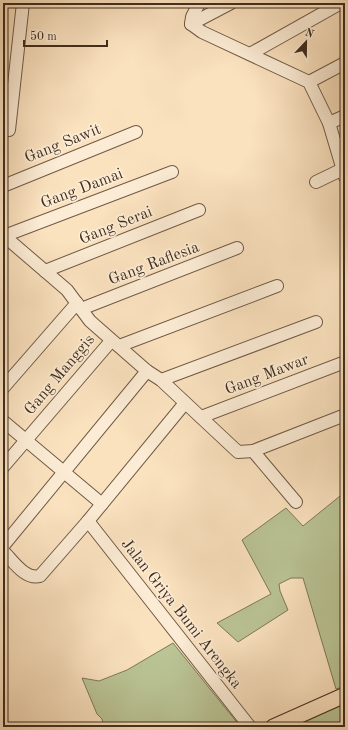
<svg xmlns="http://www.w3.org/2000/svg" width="348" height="730" font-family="'Old Standard TT',serif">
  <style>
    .green { fill: #bac495; stroke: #7e7859 }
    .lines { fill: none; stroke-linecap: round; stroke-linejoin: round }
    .minor-casing { stroke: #705a46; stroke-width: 14 }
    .major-casing { stroke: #412d1d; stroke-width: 17 }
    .minor { stroke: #fcecd5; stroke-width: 12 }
    .major { stroke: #fbe2bf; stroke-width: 15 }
    .labels { text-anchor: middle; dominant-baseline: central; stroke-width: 3.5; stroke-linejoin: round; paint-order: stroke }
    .street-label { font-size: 16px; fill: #412d1d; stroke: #fcecd5 }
  </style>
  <rect width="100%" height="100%" fill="#fbe2bf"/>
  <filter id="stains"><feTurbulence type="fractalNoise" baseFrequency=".005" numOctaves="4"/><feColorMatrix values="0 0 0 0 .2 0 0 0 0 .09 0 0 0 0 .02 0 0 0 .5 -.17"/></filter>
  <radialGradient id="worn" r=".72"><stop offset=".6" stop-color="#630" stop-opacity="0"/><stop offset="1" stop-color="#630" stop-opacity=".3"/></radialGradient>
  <g class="green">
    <path d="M 345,492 L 345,686 L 336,689 L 303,578 L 291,578 L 279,584 L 280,591 L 288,610 L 238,642 L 217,623 L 271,594 L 242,540 L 286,508 L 303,526 Z"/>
    <path d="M 173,643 L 239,725 L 236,727 L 104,727 L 102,719 L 97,714 L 82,678 L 99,681 L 127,670 Z"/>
    <path d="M 345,703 L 345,727 L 294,727 Z"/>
  </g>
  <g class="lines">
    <defs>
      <g id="minor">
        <path d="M 191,24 L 202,32 L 309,82 L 329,123 L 345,177"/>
        <path d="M 191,24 L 231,3"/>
        <path d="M 191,24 L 192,17 L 199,3"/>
        <path d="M 250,54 L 341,3"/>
        <path d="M 309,82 L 345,63"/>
        <path d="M 329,123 L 345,116"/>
        <path d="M 9,130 L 23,3"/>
        <path d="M 316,182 L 345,168"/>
        <path d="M 3,186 L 136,132"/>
        <path d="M 3,235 L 67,290 L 90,321 L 147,371 L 161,380 L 238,452 L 253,451 L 345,415"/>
        <path d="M 4,236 L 172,172"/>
        <path d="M 45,271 L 199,210"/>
        <path d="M 81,309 L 237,248"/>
        <path d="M 119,346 L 277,286"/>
        <path d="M 161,380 L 316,322"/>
        <path d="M 3,388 L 77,303"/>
        <path d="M 201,417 L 345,362"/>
        <path d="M 3,421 L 102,504"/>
        <path d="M 253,451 L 296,502"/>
        <path d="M 3,467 L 111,341"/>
        <path d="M 88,521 L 250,727"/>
        <path d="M 3,546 L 147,371"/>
        <path d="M 3,551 C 13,561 25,580 40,576 L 88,521 L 185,403"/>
      </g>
      <path id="major" d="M 273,727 L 345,695"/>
    </defs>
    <use href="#minor" class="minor-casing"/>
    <use href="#major" class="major-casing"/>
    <use href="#minor" class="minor"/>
    <use href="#major" class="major"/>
  </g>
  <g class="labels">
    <g class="street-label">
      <text transform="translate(63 144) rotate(-22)">Gang Sawit</text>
      <text transform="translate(82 189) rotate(-21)">Gang Damai</text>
      <text transform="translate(116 226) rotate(-22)">Gang Serai</text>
      <text transform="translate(154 264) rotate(-21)">Gang Raflesia</text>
      <text transform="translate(60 375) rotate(-50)">Gang Manggis</text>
      <text transform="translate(267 375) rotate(-21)">Gang Mawar</text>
      <text transform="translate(181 614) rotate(52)">Jalan Griya Bumi Arengka</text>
    </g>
  </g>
  <rect width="348" height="730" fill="none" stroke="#fbe2bf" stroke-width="16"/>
  <rect x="4" y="4" width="340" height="722" fill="none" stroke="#412d1d" stroke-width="2"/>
  <rect x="8" y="8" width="332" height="714" fill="none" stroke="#412d1d"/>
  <g transform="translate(306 42) rotate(22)" stroke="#fcecd5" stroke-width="3" paint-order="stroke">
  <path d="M0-3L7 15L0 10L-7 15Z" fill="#412d1d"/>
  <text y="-6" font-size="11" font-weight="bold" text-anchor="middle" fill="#412d1d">N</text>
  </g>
  <path d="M24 40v6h83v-6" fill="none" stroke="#412d1d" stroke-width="2"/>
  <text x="30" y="40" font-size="12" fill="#412d1d" stroke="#fcecd5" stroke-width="3" paint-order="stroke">50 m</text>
  <rect width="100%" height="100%" filter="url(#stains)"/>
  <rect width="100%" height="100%" fill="url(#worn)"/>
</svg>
